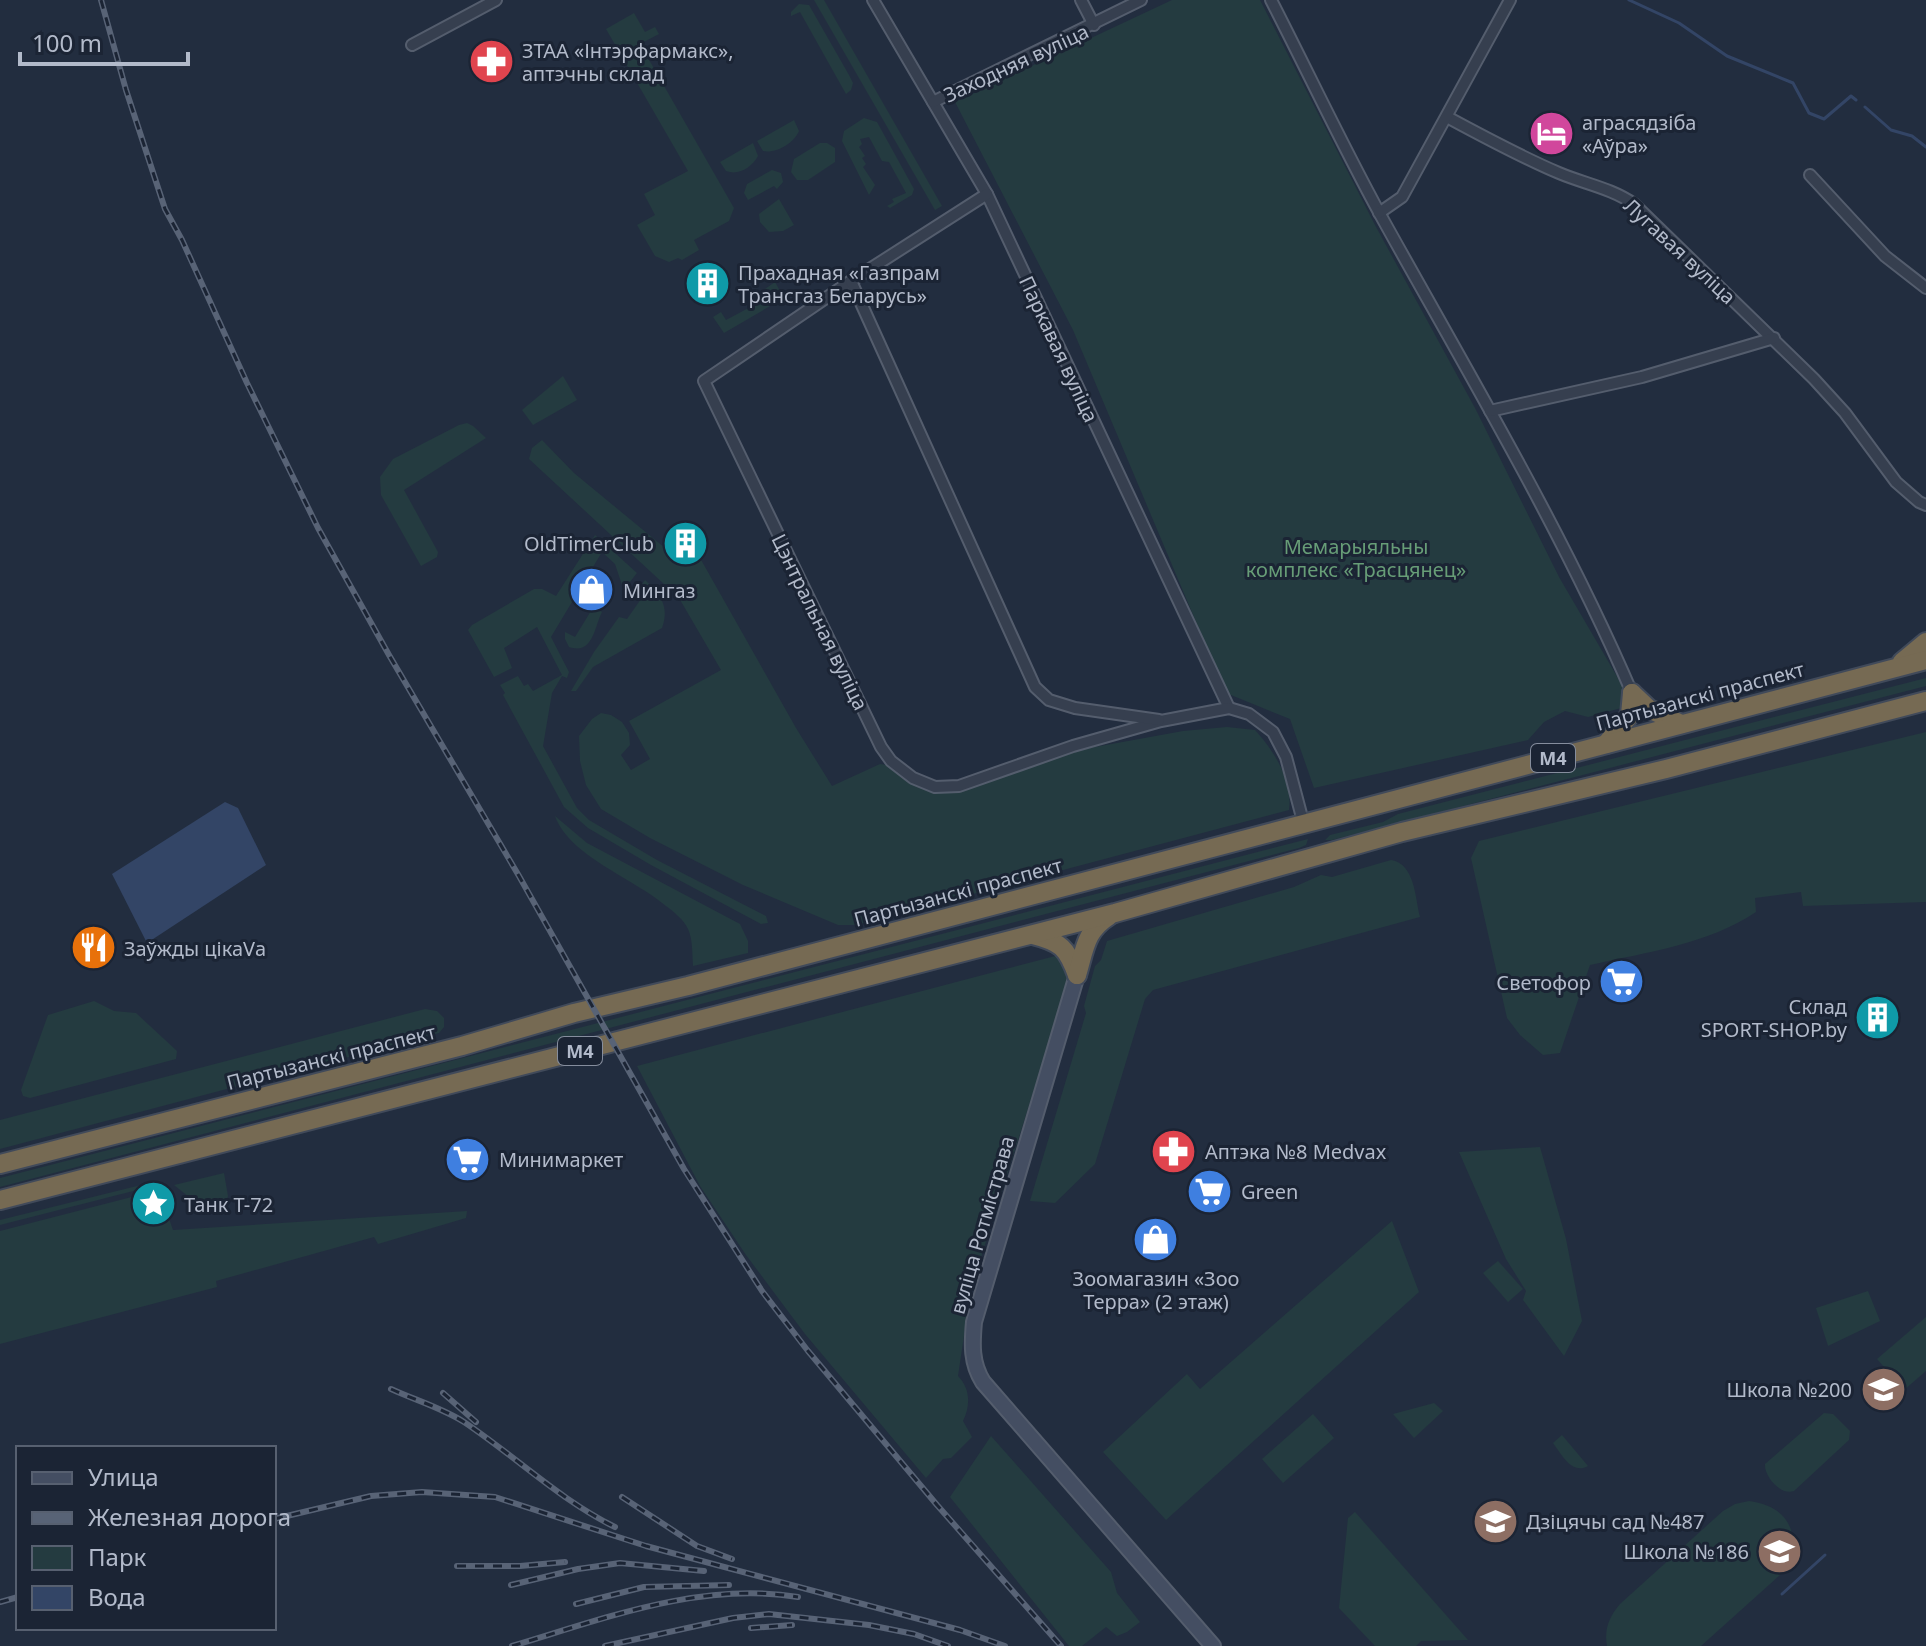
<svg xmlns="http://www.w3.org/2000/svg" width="1926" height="1646" font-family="'Noto Sans',sans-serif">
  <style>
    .green { fill: #243b40 }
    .water { fill: #334566 }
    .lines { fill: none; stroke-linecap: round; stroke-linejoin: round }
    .stream { stroke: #334566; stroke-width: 3 }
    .street-casing { stroke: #545d6d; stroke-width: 14 }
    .secondary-casing { stroke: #545d6d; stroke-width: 18 }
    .highway-casing { stroke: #414a5a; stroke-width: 22 }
    .street { stroke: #363f4f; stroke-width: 10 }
    .secondary { stroke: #444e62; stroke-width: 14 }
    .highway { stroke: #766a53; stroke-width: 18 }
    .rail-casing { stroke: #586376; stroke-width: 6 }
    .rail { stroke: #1b2434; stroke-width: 3; stroke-dasharray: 9; stroke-linecap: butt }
    .labels { text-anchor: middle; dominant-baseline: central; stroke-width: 6; stroke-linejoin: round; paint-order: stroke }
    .shield { fill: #1b2434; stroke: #858d9d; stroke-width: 2 }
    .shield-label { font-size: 18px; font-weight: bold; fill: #b2baca }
    .poi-label { font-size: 20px; fill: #b2baca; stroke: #1b2434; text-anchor: start }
    .street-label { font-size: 20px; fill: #b2baca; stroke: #1b2434 }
    .park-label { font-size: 20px; fill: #679d77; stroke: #1b2434 }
  </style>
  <rect width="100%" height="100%" fill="#222d3f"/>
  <g class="green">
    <path d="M 814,0 L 824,0 L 942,206 L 935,210 Z"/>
    <path d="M 1172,0 L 1260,0 L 1375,225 L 1475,408 L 1559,577 L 1622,685 L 1627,699 L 1625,707 L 1588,717 L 1565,711 L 1544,722 L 1528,740 L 1314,788 L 1290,719 L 1226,693 L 1073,330 L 955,102 Z"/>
    <path d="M 799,4 L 809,5 L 849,75 L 853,83 L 851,90 L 846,94 L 800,12 L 791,16 L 791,12 Z"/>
    <path d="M 634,13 L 645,32 L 655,27 L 659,34 L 640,44 L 734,208 L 729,221 L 694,240 L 699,250 L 682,260 L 678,258 L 669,262 L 655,256 L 637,225 L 655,215 L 644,194 L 688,171 L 606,29 Z"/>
    <path d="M 864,118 L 877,122 L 914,189 L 912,195 L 890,208 L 887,206 L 894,202 L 892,199 L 906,193 L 889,162 L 882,161 L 869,137 L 860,139 L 862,144 L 859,147 L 865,156 L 862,158 L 866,164 L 863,167 L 875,185 L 869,195 L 842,141 L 844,131 Z"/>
    <path d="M 794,120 L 799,131 C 794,143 776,154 763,151 L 757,141 Z"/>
    <path d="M 753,143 L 758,156 C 752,167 739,176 726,171 L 720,162 Z"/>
    <path d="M 820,143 L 827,143 L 835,148 L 835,162 L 808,180 L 797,180 L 791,172 L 794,159 Z"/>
    <path d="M 772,170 L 781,173 L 783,182 L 777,189 L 774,186 L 748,200 L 744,193 L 747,184 Z"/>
    <path d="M 779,199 L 794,225 L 783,231 L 769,232 L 760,222 L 759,214 Z"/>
    <path d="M 775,282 L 784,298 L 724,333 L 713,317 L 721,312 L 726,320 L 769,297 L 765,289 Z"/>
    <path d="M 563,376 L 577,400 L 533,425 L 522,410 Z"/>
    <path d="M 467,423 L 473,426 L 486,438 L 404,490 L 438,552 L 437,557 L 421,566 L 381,495 L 380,477 L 393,459 L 459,425 Z"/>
    <path d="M 542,440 L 574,473 L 682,562 L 700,558 L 796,728 L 832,786 L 880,764 L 887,765 L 924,790 L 939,792 L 972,787 L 1073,751 L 1183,731 L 1227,727 L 1255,730 C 1274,751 1293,780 1289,810 L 856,925 L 838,925 L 743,885 L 650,838 L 601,809 L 586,785 L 580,761 L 579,736 L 592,719 L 601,713 L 611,715 L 622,722 L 629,733 L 630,745 L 621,755 L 631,770 L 650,759 L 629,721 L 721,670 L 679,598 L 529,459 L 532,448 Z"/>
    <path d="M 595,535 L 637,573 L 626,587 L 622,585 L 615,564 L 602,552 L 551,637 L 569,672 L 567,678 L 562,676 L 552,693 L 543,746 L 577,808 L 589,820 L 657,860 L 766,916 L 768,923 L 761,924 L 651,865 L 588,828 L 564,807 L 503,695 L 505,693 L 500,685 L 518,676 L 524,686 L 528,684 L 533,691 L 562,675 L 537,627 L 504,648 L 512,668 L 494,677 L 468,630 L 472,625 L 534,589 L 542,589 L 556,596 Z"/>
    <path d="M 645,580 C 660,593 670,607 662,628 L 593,667 L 576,691 L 571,691 L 594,652 L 619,617 L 627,619 L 641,599 L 635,593 Z"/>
    <path d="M 594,606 L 602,612 C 594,628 593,655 569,647 L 565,639 L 565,632 L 575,637 Z"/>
    <path d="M 1926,678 L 1926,686 L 1332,840 L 1325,840 L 1330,835 L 1383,822 L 1398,814 Z"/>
    <path d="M 1926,732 L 1926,902 L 1803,906 L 1801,892 L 1755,898 L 1756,912 C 1706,945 1647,952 1590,965 L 1560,1053 L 1543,1055 L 1520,1035 L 1507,1018 L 1471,858 L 1479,841 Z"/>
    <path d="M 555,816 L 587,843 L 740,924 L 748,941 L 748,953 L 693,966 C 692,954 693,940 688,929 C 684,920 674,912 666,906 C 635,879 569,856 555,816 Z"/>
    <path d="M 1308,839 L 1306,845 L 1299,848 L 0,1187 L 0,1178 Z"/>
    <path d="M 1391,860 C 1415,864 1415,897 1420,917 L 1153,990 L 1145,999 L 1095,1164 L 1055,1203 L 1030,1201 L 1086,1013 L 1084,1006 L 1095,966 L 1101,960 L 1107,941 L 1294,887 L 1321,875 L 1332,877 Z"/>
    <path d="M 1063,954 L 1069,979 L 971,1289 L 958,1376 C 970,1388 971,1405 963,1421 L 972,1437 L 951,1458 L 943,1459 L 926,1478 L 805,1334 L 746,1255 L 700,1186 L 637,1066 Z"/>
    <path d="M 94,1001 L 114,1011 L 136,1013 L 177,1051 L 176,1059 L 30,1098 L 23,1096 L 21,1090 L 48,1015 Z"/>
    <path d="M 425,1009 L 437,1011 L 444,1018 L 444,1027 L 439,1033 L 0,1149 L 0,1120 Z"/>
    <path d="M 1540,1147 L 1566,1239 L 1582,1321 L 1564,1356 L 1523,1300 L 1526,1291 L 1506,1259 L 1459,1152 Z"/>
    <path d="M 224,1173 L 228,1196 L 226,1203 L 208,1207 L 199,1205 L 174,1185 Z"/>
    <path d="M 141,1185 L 145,1188 L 0,1225 L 0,1220 Z"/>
    <path d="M 151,1192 L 163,1201 L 173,1230 L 467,1211 L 466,1218 L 378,1244 L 374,1237 L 216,1281 L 217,1287 L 0,1344 L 0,1231 Z"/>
    <path d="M 1392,1221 L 1419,1292 L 1166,1520 L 1103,1452 L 1187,1374 L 1200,1389 Z"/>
    <path d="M 1498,1261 L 1523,1289 L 1508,1302 L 1483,1273 Z"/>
    <path d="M 1868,1291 L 1880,1321 L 1828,1346 L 1816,1308 Z"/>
    <path d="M 1926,1317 L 1926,1371 L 1904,1390 L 1877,1359 Z"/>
    <path d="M 1434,1403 L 1443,1411 L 1414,1438 L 1393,1414 Z"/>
    <path d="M 1824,1413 L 1833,1414 L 1850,1431 L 1849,1440 L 1794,1491 C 1781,1496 1764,1477 1765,1464 Z"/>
    <path d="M 1313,1414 L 1334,1438 L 1283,1483 L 1262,1459 Z"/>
    <path d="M 1562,1435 L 1588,1466 C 1572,1475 1562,1455 1553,1443 Z"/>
    <path d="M 991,1436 L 1111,1572 L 1117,1593 L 1140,1622 L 1127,1632 L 1117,1636 L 1106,1627 L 1082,1646 L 1069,1646 L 950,1497 Z"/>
    <path d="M 1749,1501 C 1791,1506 1805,1540 1781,1574 L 1701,1646 L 1607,1646 C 1604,1629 1609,1617 1620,1604 L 1723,1511 L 1735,1504 Z"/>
    <path d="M 1355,1512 L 1468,1640 L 1421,1641 L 1416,1646 L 1375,1646 L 1339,1608 L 1348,1518 Z"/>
  </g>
  <path class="water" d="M 225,802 L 238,808 L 266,865 L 147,943 L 112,874 Z"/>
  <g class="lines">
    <g class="stream">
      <path d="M 1629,0 L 1679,23 L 1727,56 L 1793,83 L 1809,113 L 1824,119 L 1851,96 L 1856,100"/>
      <path d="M 1865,107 L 1891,130 L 1912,136 L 1926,147"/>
      <path d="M 1782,1594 L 1825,1555"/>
    </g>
    <defs>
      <g id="street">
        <path d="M 873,0 L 987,194 L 1229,708"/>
        <path d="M 1081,0 L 1094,25"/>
        <path d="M 1271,0 C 1308,72 1342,145 1381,216 C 1468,373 1561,528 1632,693"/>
        <path d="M 412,45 L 496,0"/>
        <path d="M 933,102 L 1141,0"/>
        <path d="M 1447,117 C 1484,137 1521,157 1559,173 C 1585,184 1611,188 1634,204 L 1814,379 L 1845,413 L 1896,482 L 1919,502 L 1926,505"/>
        <path d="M 1810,175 L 1885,256 L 1926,288"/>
        <path d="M 987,194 L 851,281 L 704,381 L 881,747 L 891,761 L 913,778 L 935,787 L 959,786 L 1073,746 L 1161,721 L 1229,708 L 1249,714 L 1273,732 L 1286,757 L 1304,825"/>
        <path d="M 1379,213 L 1402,197 L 1510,0"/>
        <path d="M 851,281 L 1035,687 L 1049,700 L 1075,708 L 1159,720"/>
        <path d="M 1490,411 L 1642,377 L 1774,338"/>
      </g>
      <path id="secondary" d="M 1077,975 L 974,1322 C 972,1344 971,1363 983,1382 L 1213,1646"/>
      <g id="highway">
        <path d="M 1902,662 L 1926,642"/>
        <path d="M 1632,693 L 1649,709 L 1681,724"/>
        <path d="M 1606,744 L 1630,715 L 1632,693"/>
        <path d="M 1033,935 C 1061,942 1067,948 1077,975"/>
        <path d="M 1077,975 C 1085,949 1085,931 1109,916"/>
        <path d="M 0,1164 L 462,1046 L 574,1013 L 688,986 L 1926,660"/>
        <path d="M 0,1200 L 1115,913 L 1402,832 L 1666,769 L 1926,701"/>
      </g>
    </defs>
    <use href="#street" class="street-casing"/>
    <use href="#secondary" class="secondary-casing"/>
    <use href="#highway" class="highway-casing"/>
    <use href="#street" class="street"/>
    <use href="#secondary" class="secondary"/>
    <use href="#highway" class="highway"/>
    <defs>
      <g id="rail">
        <path d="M 101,0 L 126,90 L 165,209 L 182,240 L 247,383 L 318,528 L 389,655 L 519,876 L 684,1169 L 762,1291 L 808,1351 L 937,1505 L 1061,1646"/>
        <path d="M 391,1389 C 415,1400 442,1408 464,1422 C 515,1456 560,1500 615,1527"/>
        <path d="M 443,1393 L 476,1422"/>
        <path d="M 622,1497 L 697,1546 L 732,1559"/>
        <path d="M 274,1519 L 371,1496 L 422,1492 L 495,1497 L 646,1546 L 960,1630 L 1005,1646"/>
        <path d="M 457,1566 L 520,1566 L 565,1562"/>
        <path d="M 511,1585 L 578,1569 L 620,1563 L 704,1571"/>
        <path d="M 0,1602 L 18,1597"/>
        <path d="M 576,1604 L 644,1587 L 729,1585"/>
        <path d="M 751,1628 L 792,1625"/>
        <path d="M 512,1646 C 603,1619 701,1581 798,1597"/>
        <path d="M 605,1646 L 733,1618 L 769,1614 L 869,1625 L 914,1634 L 948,1646"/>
      </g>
    </defs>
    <use href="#rail" class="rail-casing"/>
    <use href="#rail" class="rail"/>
  </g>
  <defs>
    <symbol id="pharmacy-disc" viewBox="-11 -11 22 22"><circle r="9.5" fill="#e0444e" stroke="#1b2434"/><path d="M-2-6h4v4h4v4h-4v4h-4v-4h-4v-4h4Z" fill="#fff"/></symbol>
    <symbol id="hotel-disc" viewBox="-11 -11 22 22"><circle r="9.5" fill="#d1479c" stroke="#1b2434"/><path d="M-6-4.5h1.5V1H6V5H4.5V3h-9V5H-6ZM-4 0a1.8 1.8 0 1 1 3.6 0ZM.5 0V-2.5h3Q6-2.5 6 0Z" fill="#fff"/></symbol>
    <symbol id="building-disc" viewBox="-11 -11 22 22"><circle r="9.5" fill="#0f9aa8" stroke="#1b2434"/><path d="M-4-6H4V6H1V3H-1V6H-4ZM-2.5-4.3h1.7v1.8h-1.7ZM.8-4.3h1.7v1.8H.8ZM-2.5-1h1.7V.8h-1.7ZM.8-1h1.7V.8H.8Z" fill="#fff"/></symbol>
    <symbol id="shop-disc" viewBox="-11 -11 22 22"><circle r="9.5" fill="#3f7fe0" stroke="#1b2434"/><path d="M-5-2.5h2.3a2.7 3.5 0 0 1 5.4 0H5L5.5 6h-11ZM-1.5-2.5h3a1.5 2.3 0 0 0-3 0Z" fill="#fff"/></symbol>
    <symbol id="restaurant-disc" viewBox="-11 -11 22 22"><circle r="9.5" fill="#e8710a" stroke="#1b2434"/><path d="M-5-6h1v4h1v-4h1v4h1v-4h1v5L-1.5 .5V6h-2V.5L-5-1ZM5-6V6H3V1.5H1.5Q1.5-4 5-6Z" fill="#fff"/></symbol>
    <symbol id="supermarket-disc" viewBox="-11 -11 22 22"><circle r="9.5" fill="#3f7fe0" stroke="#1b2434"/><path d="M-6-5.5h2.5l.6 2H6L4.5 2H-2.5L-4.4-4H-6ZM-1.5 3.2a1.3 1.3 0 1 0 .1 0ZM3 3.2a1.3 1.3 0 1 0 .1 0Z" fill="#fff"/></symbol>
    <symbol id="sight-disc" viewBox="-11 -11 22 22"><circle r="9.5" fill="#0f9aa8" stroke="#1b2434"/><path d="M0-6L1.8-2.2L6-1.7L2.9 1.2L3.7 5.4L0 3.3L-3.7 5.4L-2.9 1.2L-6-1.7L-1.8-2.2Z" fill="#fff"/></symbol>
    <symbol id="school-disc" viewBox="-11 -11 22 22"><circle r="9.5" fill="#8d6e63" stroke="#1b2434"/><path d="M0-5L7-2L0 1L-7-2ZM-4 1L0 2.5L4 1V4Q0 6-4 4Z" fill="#fff"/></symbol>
  </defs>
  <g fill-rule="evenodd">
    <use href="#pharmacy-disc" x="466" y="36" width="51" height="51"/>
    <use href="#hotel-disc" x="1526" y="108" width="51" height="51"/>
    <use href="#building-disc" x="682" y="258" width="51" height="51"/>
    <use href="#building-disc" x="660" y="518" width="51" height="51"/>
    <use href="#shop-disc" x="566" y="564" width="51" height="51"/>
    <use href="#restaurant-disc" x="68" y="922" width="51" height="51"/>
    <use href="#supermarket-disc" x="1596" y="956" width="51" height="51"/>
    <use href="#building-disc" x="1852" y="992" width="51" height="51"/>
    <use href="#pharmacy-disc" x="1148" y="1126" width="51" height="51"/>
    <use href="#supermarket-disc" x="442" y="1134" width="51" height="51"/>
    <use href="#supermarket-disc" x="1184" y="1166" width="51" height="51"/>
    <use href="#sight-disc" x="128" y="1178" width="51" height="51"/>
    <use href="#shop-disc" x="1130" y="1214" width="51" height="51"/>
    <use href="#school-disc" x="1858" y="1364" width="51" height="51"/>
    <use href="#school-disc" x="1470" y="1496" width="51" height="51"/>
    <use href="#school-disc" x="1754" y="1526" width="51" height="51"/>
  </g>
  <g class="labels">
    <g class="shield">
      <rect x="1531" y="744" width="44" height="28" rx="6"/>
      <rect x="558" y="1037" width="44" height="28" rx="6"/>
    </g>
    <g class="shield-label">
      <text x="1553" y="758">М4</text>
      <text x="580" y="1051">М4</text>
    </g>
    <g class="poi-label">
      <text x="522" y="50">ЗТАА «Інтэрфармакс»,<tspan x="522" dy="23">аптэчны склад</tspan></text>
      <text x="1582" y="122">аграсядзіба<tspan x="1582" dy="23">«Аўра»</tspan></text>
      <text x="738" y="272">Прахадная «Газпрам<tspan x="738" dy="23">Трансгаз Беларусь»</tspan></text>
      <text x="654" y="543" text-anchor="end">OldTimerClub</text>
      <text x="623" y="590">Мингаз</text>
      <text x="124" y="948">Заўжды цікаVа</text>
      <text x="1591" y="982" text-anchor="end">Светофор</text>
      <text x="1847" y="1006" text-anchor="end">Склад<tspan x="1847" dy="23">SPORT-SHOP.by</tspan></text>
      <text x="1205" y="1151">Аптэка №8 Medvax</text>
      <text x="499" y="1159">Минимаркет</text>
      <text x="1241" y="1191">Green</text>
      <text x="184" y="1204">Танк Т-72</text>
      <text x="1156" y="1278" text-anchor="middle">Зоомагазин «Зоо<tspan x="1156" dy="23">Терра» (2 этаж)</tspan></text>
      <text x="1852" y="1389" text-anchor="end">Школа №200</text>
      <text x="1526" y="1521">Дзіцячы сад №487</text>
      <text x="1749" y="1551" text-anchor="end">Школа №186</text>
    </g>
    <g class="street-label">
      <text transform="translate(1016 63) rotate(-25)">Заходняя вуліца</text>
      <text transform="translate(1680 251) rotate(43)">Лугавая вуліца</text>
      <text transform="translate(1059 349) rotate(65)">Паркавая вуліца</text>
      <text transform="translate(820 622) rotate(64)">Цэнтральная вуліца</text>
      <text transform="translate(1700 696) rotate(-15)">Партызанскі праспект</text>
      <text transform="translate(958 892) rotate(-15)">Партызанскі праспект</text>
      <text transform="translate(331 1057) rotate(-14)">Партызанскі праспект</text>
      <text transform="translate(982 1225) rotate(-74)">вуліца Ротмістрава</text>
    </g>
    <g class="park-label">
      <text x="1356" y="546">Мемарыяльны<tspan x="1356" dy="23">комплекс «Трасцянец»</tspan></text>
    </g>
  </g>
  <rect x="16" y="1446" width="260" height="184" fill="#1b2434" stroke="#576070" stroke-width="2"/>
  <rect x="32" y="1472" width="40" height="12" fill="#444e62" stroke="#576070" stroke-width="2"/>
  <text x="88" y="1486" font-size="24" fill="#b2baca">Улица</text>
  <rect x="32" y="1512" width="40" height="12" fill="#586376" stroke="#576070" stroke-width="2"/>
  <text x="88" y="1526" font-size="24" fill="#b2baca">Железная дорога</text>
  <rect x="32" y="1546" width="40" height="24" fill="#243b40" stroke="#576070" stroke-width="2"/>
  <text x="88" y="1566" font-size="24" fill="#b2baca">Парк</text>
  <rect x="32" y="1586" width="40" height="24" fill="#334566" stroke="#576070" stroke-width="2"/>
  <text x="88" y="1606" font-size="24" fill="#b2baca">Вода</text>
  <path d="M20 52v12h168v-12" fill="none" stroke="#b2baca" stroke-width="4"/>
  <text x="32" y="52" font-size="24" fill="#b2baca" stroke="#1b2434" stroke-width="6" paint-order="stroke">100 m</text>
</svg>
